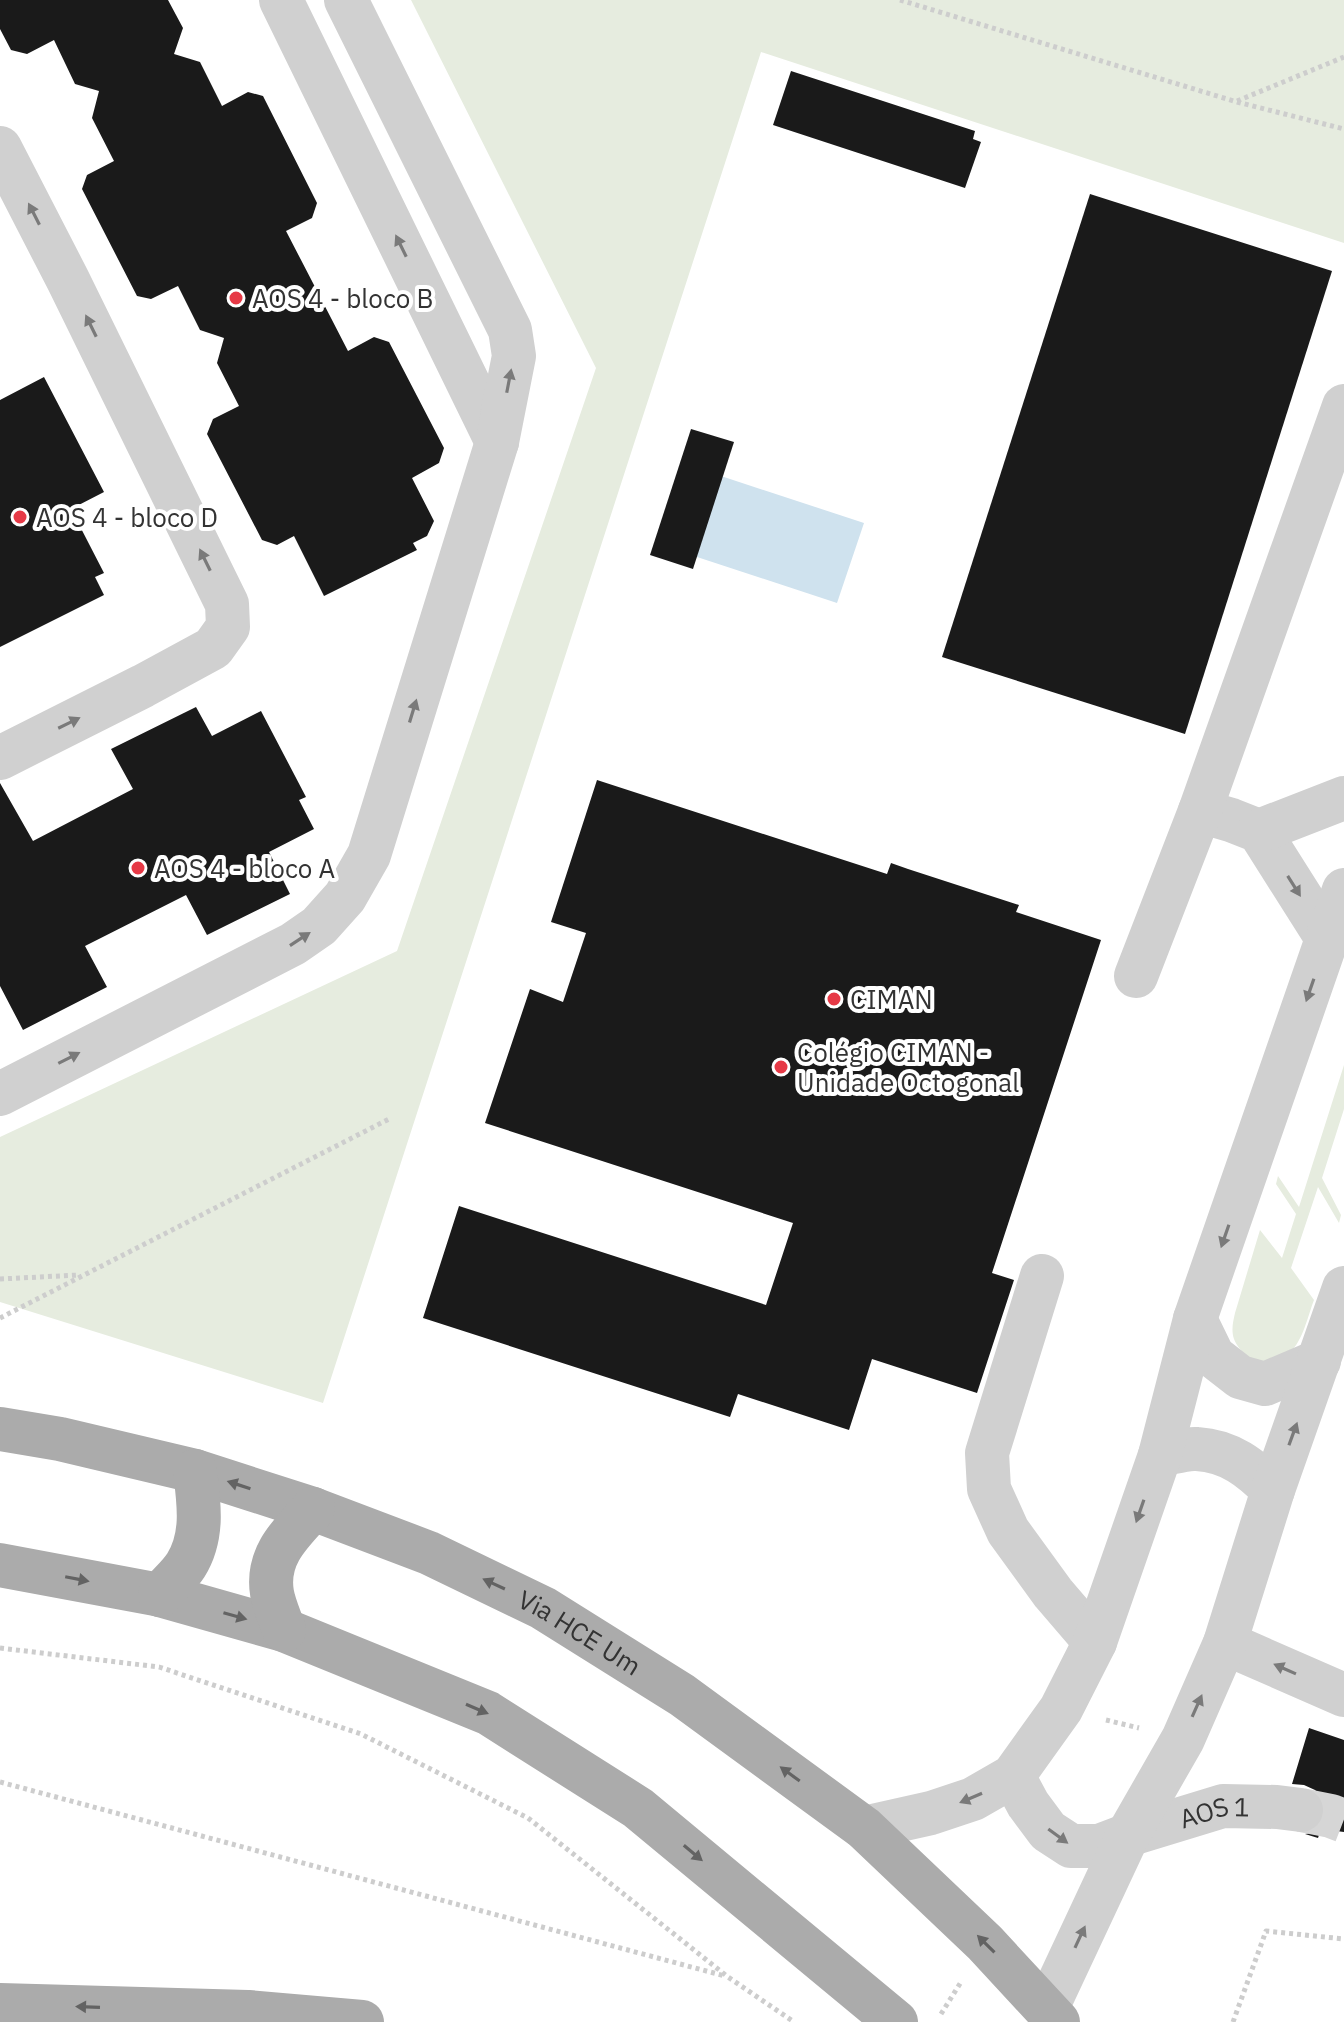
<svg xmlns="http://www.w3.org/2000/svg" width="1344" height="2022" font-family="'IBM Plex Sans',sans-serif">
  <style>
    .green { fill: #e6ecdf }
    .water { fill: #cfe2ee }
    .building { fill: #1a1a1a }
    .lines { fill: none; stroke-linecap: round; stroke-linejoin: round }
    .minor-tunnel { stroke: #d6d6d6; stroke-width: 44; stroke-dasharray: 44 22; stroke-linecap: butt }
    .path { stroke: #cdcdcd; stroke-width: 5; stroke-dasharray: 4 4; stroke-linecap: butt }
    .minor { stroke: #d0d0d0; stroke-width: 44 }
    .major { stroke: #ababab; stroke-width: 44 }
    .oneway { fill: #7a7a7a }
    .oneway2 { fill: #636363 }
    .poi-dot { fill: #e63946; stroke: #fff; stroke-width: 3 }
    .labels { text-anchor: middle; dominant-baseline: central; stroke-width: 8; stroke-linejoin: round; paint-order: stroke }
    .poi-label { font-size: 26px; fill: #333; stroke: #fff; text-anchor: start }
    .street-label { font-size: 26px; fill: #333; stroke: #fff }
  </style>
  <rect width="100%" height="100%" fill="#fff"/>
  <g class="green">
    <path d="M 411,0 L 1344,0 L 1344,243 L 761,52 L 323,1403 L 0,1302 L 0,1137 L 397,951 L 596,368 Z"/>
    <path d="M 1344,1065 L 1344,1109 L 1322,1178 L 1341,1215 L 1339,1223 L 1318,1187 L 1291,1268 L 1314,1300 C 1308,1315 1303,1341 1290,1352 C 1287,1355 1279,1361 1274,1363 C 1258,1367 1239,1353 1234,1339 C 1231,1330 1233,1322 1235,1313 L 1260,1230 L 1282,1258 L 1296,1214 L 1276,1184 L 1278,1176 L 1299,1207 Z"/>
  </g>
  <path class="water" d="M 721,476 L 864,523 L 837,603 L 694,556 Z"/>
  <g class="building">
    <path d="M 0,0 L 168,0 L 183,28 L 174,54 L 200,62 L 222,106 L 248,92 L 263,96 L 317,203 L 312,218 L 286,231 L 314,285 L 348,351 L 374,337 L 389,342 L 444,448 L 439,463 L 412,478 L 434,521 L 427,536 L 413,543 L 417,550 L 324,596 L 294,536 L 277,545 L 262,540 L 207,434 L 213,419 L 239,406 L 217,363 L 224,338 L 200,330 L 178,286 L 151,299 L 137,296 L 82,189 L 87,175 L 114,161 L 92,118 L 99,91 L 75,84 L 54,40 L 27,54 L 11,50 L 0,29 Z"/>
    <path d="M 791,71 L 975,131 L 973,139 L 981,142 L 965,188 L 773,125 Z"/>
    <path d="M 1090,194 L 1332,271 L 1185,734 L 942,657 Z"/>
    <path d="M 44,377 L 104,492 L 71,509 L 104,573 L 95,577 L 104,595 L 0,647 L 0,400 Z"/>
    <path d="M 691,429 L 734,442 L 693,569 L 650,555 Z"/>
    <path d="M 196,707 L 212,736 L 261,711 L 306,797 L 299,800 L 314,829 L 269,852 L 290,894 L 207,935 L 186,895 L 85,946 L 107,987 L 23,1030 L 0,986 L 0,783 L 33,841 L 133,789 L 111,749 Z"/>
    <path d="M 597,780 L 887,874 L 891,863 L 908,869 L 1019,905 L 1016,912 L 1101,940 L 992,1273 L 1014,1280 L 977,1393 L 872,1359 L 849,1430 L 738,1394 L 730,1417 L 423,1318 L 459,1206 L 766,1305 L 793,1223 L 485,1123 L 530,989 L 563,1002 L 586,933 L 551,922 Z"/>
    <path d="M 1309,1728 L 1344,1740 L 1344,1832 L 1321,1829 L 1318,1838 L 1305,1834 L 1311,1833 L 1321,1824 L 1326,1812 L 1324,1800 L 1315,1790 L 1304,1785 L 1292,1784 Z"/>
  </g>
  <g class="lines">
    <path class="minor-tunnel" d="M 1301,1810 L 1331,1816 L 1344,1821"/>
    <g class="path">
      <path d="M 900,0 L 1237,102 L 1344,129"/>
      <path d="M 1237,101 L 1344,57"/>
      <path d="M 0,1279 L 79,1275"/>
      <path d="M 0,1318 L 389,1119"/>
      <path d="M 0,1648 L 159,1667 L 361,1734 L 528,1818 L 728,1977 L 794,2022"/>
      <path d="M 1106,1720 L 1139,1728"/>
      <path d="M 0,1782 L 725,1976"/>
      <path d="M 941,2014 L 961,1982"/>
      <path d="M 1233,2022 L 1266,1931 L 1344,1939"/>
    </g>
    <g class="minor">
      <path d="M 281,0 L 497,442"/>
      <path d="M 0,148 L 68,280 L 227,604 L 228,627 L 213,648 L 143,686 L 0,758"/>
      <path d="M 1200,811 L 1231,820 L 1259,831 L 1328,940"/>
      <path d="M 1259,831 L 1344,798"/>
      <path d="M 1136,976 L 1200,811 L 1344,406"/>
      <path d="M 0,1094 L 293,944 L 319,926 L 345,897 L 369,855 L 497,442 L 514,356 L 510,330 L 346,0"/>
      <path d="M 1042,1276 L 987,1453 L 989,1489 L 1008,1531 L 1053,1593 L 1095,1642"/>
      <path d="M 1195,1319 L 1213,1356 L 1240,1377 L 1265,1384 L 1319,1361"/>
      <path d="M 1160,1455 C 1172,1453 1186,1448 1197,1449 C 1230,1451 1251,1468 1273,1490"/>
      <path d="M 1225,1643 L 1344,1695"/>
      <path id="s1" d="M 1013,1776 L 1028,1804 L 1048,1831 L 1071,1846 L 1099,1846 L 1128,1835 L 1223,1806 L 1277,1807 L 1301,1810"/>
      <path d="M 864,1828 L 931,1813 L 973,1799 L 1013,1776 L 1061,1709 L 1095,1642 L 1160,1455 L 1195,1319 L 1344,890"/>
      <path d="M 1047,2008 L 1128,1835 L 1183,1739 L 1225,1643 L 1273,1490 L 1344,1288"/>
    </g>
    <g class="major">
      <path id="s2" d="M 0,1429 L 60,1439 L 195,1471 L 313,1509 L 429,1553 L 543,1608 L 682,1695 L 864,1828 L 985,1943 L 1058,2022"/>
      <path d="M 0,1565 L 160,1595 L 284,1630 L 488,1713 L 638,1808 L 896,2022"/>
      <path d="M 160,1595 C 168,1585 179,1576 186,1565 C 204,1536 199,1503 195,1471"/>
      <path d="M 284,1630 C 280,1618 274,1605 272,1593 C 266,1556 290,1534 313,1509"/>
      <path d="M 0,2005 L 248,2012 L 362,2022"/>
    </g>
  </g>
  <defs><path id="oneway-solid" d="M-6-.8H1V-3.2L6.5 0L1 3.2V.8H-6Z" transform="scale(2)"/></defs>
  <g class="oneway">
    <use href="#oneway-solid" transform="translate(34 214) rotate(-117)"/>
    <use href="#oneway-solid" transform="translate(401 246) rotate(-116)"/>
    <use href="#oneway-solid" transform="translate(91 326) rotate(-116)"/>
    <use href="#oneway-solid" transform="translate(509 381) rotate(-79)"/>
    <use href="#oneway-solid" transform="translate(205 560) rotate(-116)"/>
    <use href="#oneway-solid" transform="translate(413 711) rotate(-73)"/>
    <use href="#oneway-solid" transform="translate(69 723) rotate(-26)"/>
    <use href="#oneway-solid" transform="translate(1294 886) rotate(58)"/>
    <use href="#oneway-solid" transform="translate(300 939) rotate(-33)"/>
    <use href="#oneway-solid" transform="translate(1310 990) rotate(109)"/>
    <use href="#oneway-solid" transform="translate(69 1058) rotate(-27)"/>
    <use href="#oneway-solid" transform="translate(1225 1236) rotate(109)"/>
    <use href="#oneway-solid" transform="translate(1293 1434) rotate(-70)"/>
    <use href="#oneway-solid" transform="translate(1140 1511) rotate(109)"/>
    <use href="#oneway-solid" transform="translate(1285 1669) rotate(-156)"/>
    <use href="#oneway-solid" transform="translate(1197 1706) rotate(-66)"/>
    <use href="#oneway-solid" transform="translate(971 1798) rotate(157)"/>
    <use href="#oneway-solid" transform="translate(1058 1836) rotate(36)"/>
    <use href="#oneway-solid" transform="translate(1080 1937) rotate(-65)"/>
  </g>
  <g class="oneway2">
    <use href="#oneway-solid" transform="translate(239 1485) rotate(-162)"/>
    <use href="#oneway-solid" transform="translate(77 1579) rotate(11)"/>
    <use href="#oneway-solid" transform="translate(494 1584) rotate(-155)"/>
    <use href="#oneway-solid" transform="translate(235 1616) rotate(16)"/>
    <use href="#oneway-solid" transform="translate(477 1709) rotate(23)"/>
    <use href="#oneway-solid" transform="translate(790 1774) rotate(-144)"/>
    <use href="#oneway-solid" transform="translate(693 1853) rotate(40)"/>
    <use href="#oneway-solid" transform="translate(986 1944) rotate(-135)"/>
    <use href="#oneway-solid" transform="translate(88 2007) rotate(-178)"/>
  </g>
  <g class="poi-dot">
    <circle cx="236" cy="298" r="8"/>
    <circle cx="20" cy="517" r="8"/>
    <circle cx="138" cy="868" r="8"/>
    <circle cx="834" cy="999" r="8"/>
    <circle cx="781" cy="1067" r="8"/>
  </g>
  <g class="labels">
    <g class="poi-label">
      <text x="252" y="298">AOS 4 - bloco B</text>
      <text x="36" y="517">AOS 4 - bloco D</text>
      <text x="154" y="868">AOS 4 - bloco A</text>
      <text x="850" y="999">CIMAN</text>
      <text x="797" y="1052">Colégio CIMAN -<tspan x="797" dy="30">Unidade Octogonal</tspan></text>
    </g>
    <g class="street-label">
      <text stroke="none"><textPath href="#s2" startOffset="618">Via HCE Um</textPath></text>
      <text stroke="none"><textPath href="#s1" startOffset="242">AOS 1</textPath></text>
    </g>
  </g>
</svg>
